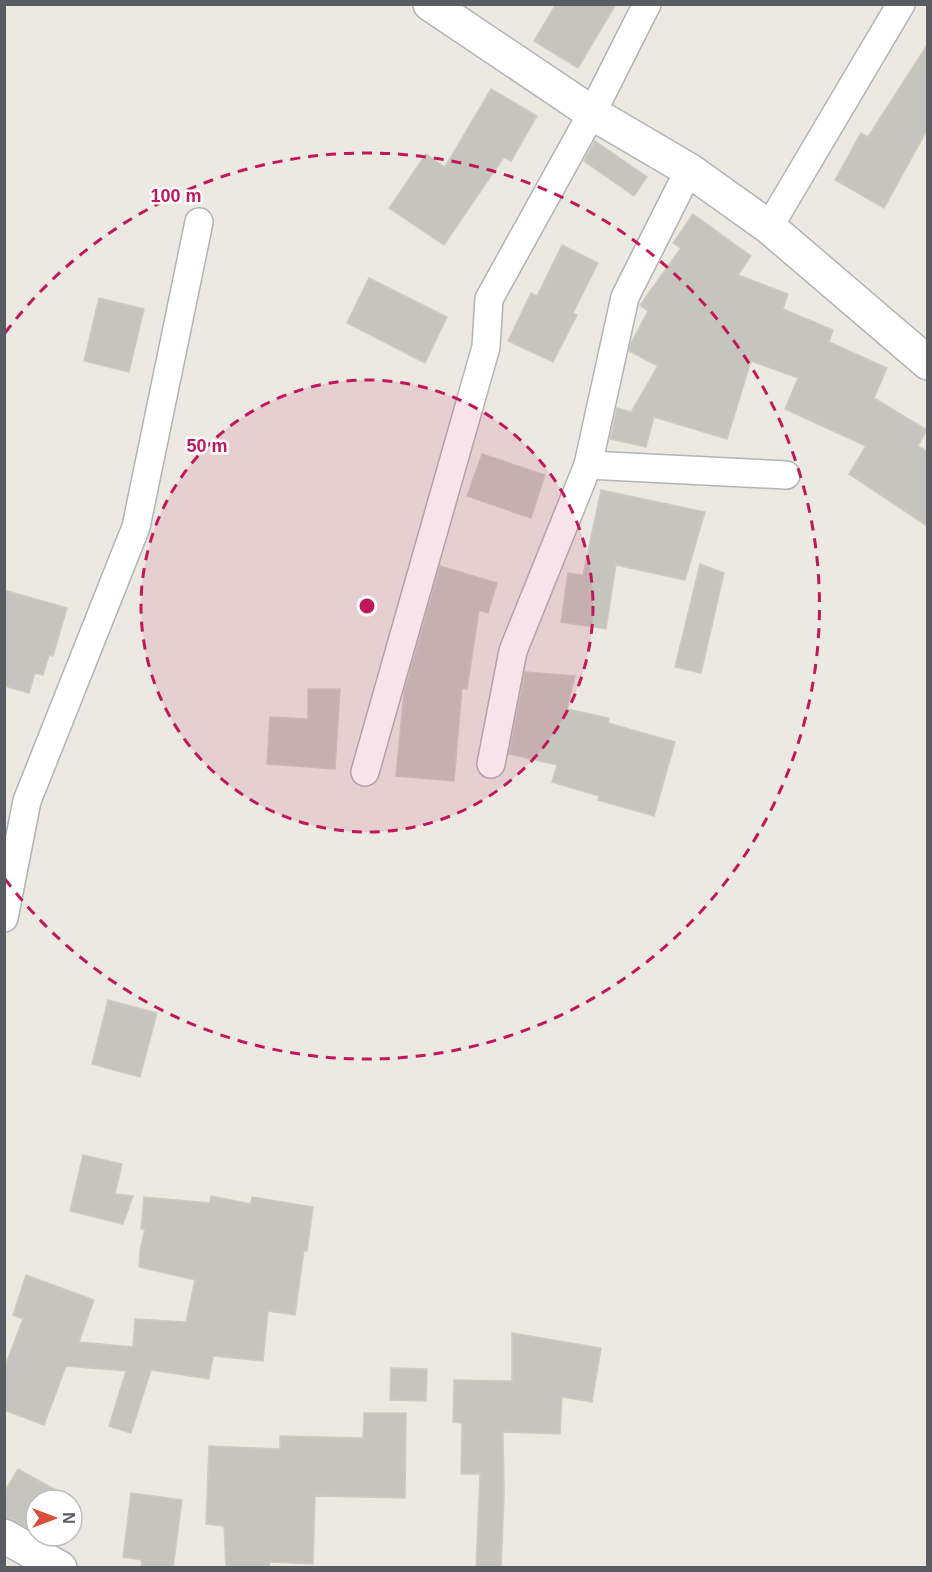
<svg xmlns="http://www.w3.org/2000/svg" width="932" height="1572" font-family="Arial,sans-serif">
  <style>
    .building { fill: #c6c4be; stroke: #cfcbc0; stroke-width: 1.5 }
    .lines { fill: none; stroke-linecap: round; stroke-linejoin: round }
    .minor-casing { stroke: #b1b3b7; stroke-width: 30 }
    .tertiary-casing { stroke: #b1b3b7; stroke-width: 36 }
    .minor { stroke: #fff; stroke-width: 27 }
    .tertiary { stroke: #fff; stroke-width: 33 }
    .ring { fill: none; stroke: #c2185b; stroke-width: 3; stroke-dasharray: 10 8 }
    .centre { fill: #c2185b; stroke: #fff; stroke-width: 3 }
    .ring-label { font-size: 18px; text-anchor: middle; font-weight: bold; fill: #c2185b; stroke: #fff; stroke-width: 5; stroke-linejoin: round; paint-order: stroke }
  </style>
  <rect width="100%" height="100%" fill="#ebe9e1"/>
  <g class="building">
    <path d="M 556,4 L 616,4 L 578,68 L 534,41 Z"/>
    <path d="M 927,45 L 927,130 L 884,208 L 835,180 L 861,133 L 868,137 Z"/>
    <path d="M 491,89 L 537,116 L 511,161 L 504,157 L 444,245 L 389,208 L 426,154 L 445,167 Z"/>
    <path d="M 595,141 L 647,177 L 634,196 L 584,161 Z"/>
    <path d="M 693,214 L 751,256 L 738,275 L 788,294 L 783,309 L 833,330 L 829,342 L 887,368 L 874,398 L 927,430 L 918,446 L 927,451 L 927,526 L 849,474 L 866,446 L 785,409 L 798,378 L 751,361 L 727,439 L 654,417 L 646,447 L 610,439 L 617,408 L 631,412 L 658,366 L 629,351 L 630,345 L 648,311 L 640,305 L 681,248 L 673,243 Z"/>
    <path d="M 562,245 L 598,263 L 573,313 L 577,315 L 553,362 L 508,341 L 531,293 L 537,296 Z"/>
    <path d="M 369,278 L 447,317 L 425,363 L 347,323 Z"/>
    <path d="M 99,298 L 144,309 L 129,372 L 84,361 Z"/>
    <path d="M 482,454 L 545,475 L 531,518 L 467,496 Z"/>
    <path d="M 601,490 L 705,512 L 685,580 L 616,565 L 606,629 L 561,622 L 568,573 L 583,575 Z"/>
    <path d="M 700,564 L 724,573 L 701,673 L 675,667 Z"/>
    <path d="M 440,566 L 497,583 L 488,613 L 479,610 L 467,689 L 462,688 L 454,781 L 396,776 L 404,693 Z"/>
    <path d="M 4,590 L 67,608 L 53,656 L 49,655 L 43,675 L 35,673 L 29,693 L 4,686 Z"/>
    <path d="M 525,672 L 575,676 L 567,709 L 609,718 L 608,723 L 675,742 L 654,816 L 598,800 L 599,796 L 552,782 L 557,765 L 509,754 Z"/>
    <path d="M 308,689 L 340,689 L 335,769 L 267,764 L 270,717 L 308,719 Z"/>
    <path d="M 108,1000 L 157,1013 L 140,1077 L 92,1064 Z"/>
    <path d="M 83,1155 L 122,1164 L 115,1194 L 133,1196 L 123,1224 L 70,1211 Z"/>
    <path d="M 211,1196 L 251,1204 L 252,1197 L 313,1207 L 307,1251 L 304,1251 L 295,1315 L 268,1311 L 263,1361 L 213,1356 L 209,1379 L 151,1370 L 131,1433 L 109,1426 L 126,1371 L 66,1366 L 44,1425 L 4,1410 L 4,1369 L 23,1319 L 13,1315 L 26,1275 L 94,1300 L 79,1342 L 133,1347 L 135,1319 L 186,1322 L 195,1280 L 139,1267 L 140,1250 L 145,1229 L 141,1229 L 144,1197 L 210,1203 Z"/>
    <path d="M 512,1333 L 601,1348 L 592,1402 L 562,1397 L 560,1434 L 503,1432 L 504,1495 L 501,1568 L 476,1568 L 480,1474 L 461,1474 L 462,1423 L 453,1422 L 454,1380 L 512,1381 Z"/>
    <path d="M 391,1368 L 427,1369 L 426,1401 L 390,1400 Z"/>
    <path d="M 364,1413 L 406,1413 L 405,1498 L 315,1496 L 313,1564 L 269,1562 L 270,1568 L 226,1568 L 224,1526 L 206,1524 L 209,1446 L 280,1449 L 280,1436 L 363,1438 Z"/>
    <path d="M 18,1469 L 74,1500 L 36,1500 L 36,1533 L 13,1520 L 4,1517 L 4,1493 Z"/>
    <path d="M 131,1493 L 182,1500 L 173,1568 L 141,1568 L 142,1560 L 123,1557 Z"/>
  </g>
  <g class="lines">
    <defs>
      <g id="minor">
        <path d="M 769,227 L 901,4"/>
        <path d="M 588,465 L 786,475"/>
        <path d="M 491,764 L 513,651 L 588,465 L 625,297 L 689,170"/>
        <path d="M 365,772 L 486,347 L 489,299 L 592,113 L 647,4"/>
        <path d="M 4,918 L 27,801 L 136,527 L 199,222"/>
      </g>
      <g id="tertiary">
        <path d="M 430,4 L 592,113 L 689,170 L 769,227 L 928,363"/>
        <path d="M 4,1536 L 60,1568"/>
      </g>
    </defs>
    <use href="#minor" class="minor-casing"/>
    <use href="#tertiary" class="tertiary-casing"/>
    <use href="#minor" class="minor"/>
    <use href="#tertiary" class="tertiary"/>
  </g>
  <circle cx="367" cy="606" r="226" fill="#c2185b" fill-opacity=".12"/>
  <g class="ring">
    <circle cx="367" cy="606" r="226"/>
    <path d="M5 333A453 453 0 1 1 5 879"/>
  </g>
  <circle cx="367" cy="606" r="9" class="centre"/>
  <g class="ring-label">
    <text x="176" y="202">100 m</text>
    <text x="207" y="452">50 m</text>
  </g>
  <rect width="932" height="1572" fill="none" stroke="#595c60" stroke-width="12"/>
  <g transform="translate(54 1518) rotate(90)"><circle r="28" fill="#ffffff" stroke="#bdbebf" stroke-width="1.5"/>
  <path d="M0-4.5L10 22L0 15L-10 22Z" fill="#d84e3a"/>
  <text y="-9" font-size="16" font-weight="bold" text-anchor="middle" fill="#595c60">N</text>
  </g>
</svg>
